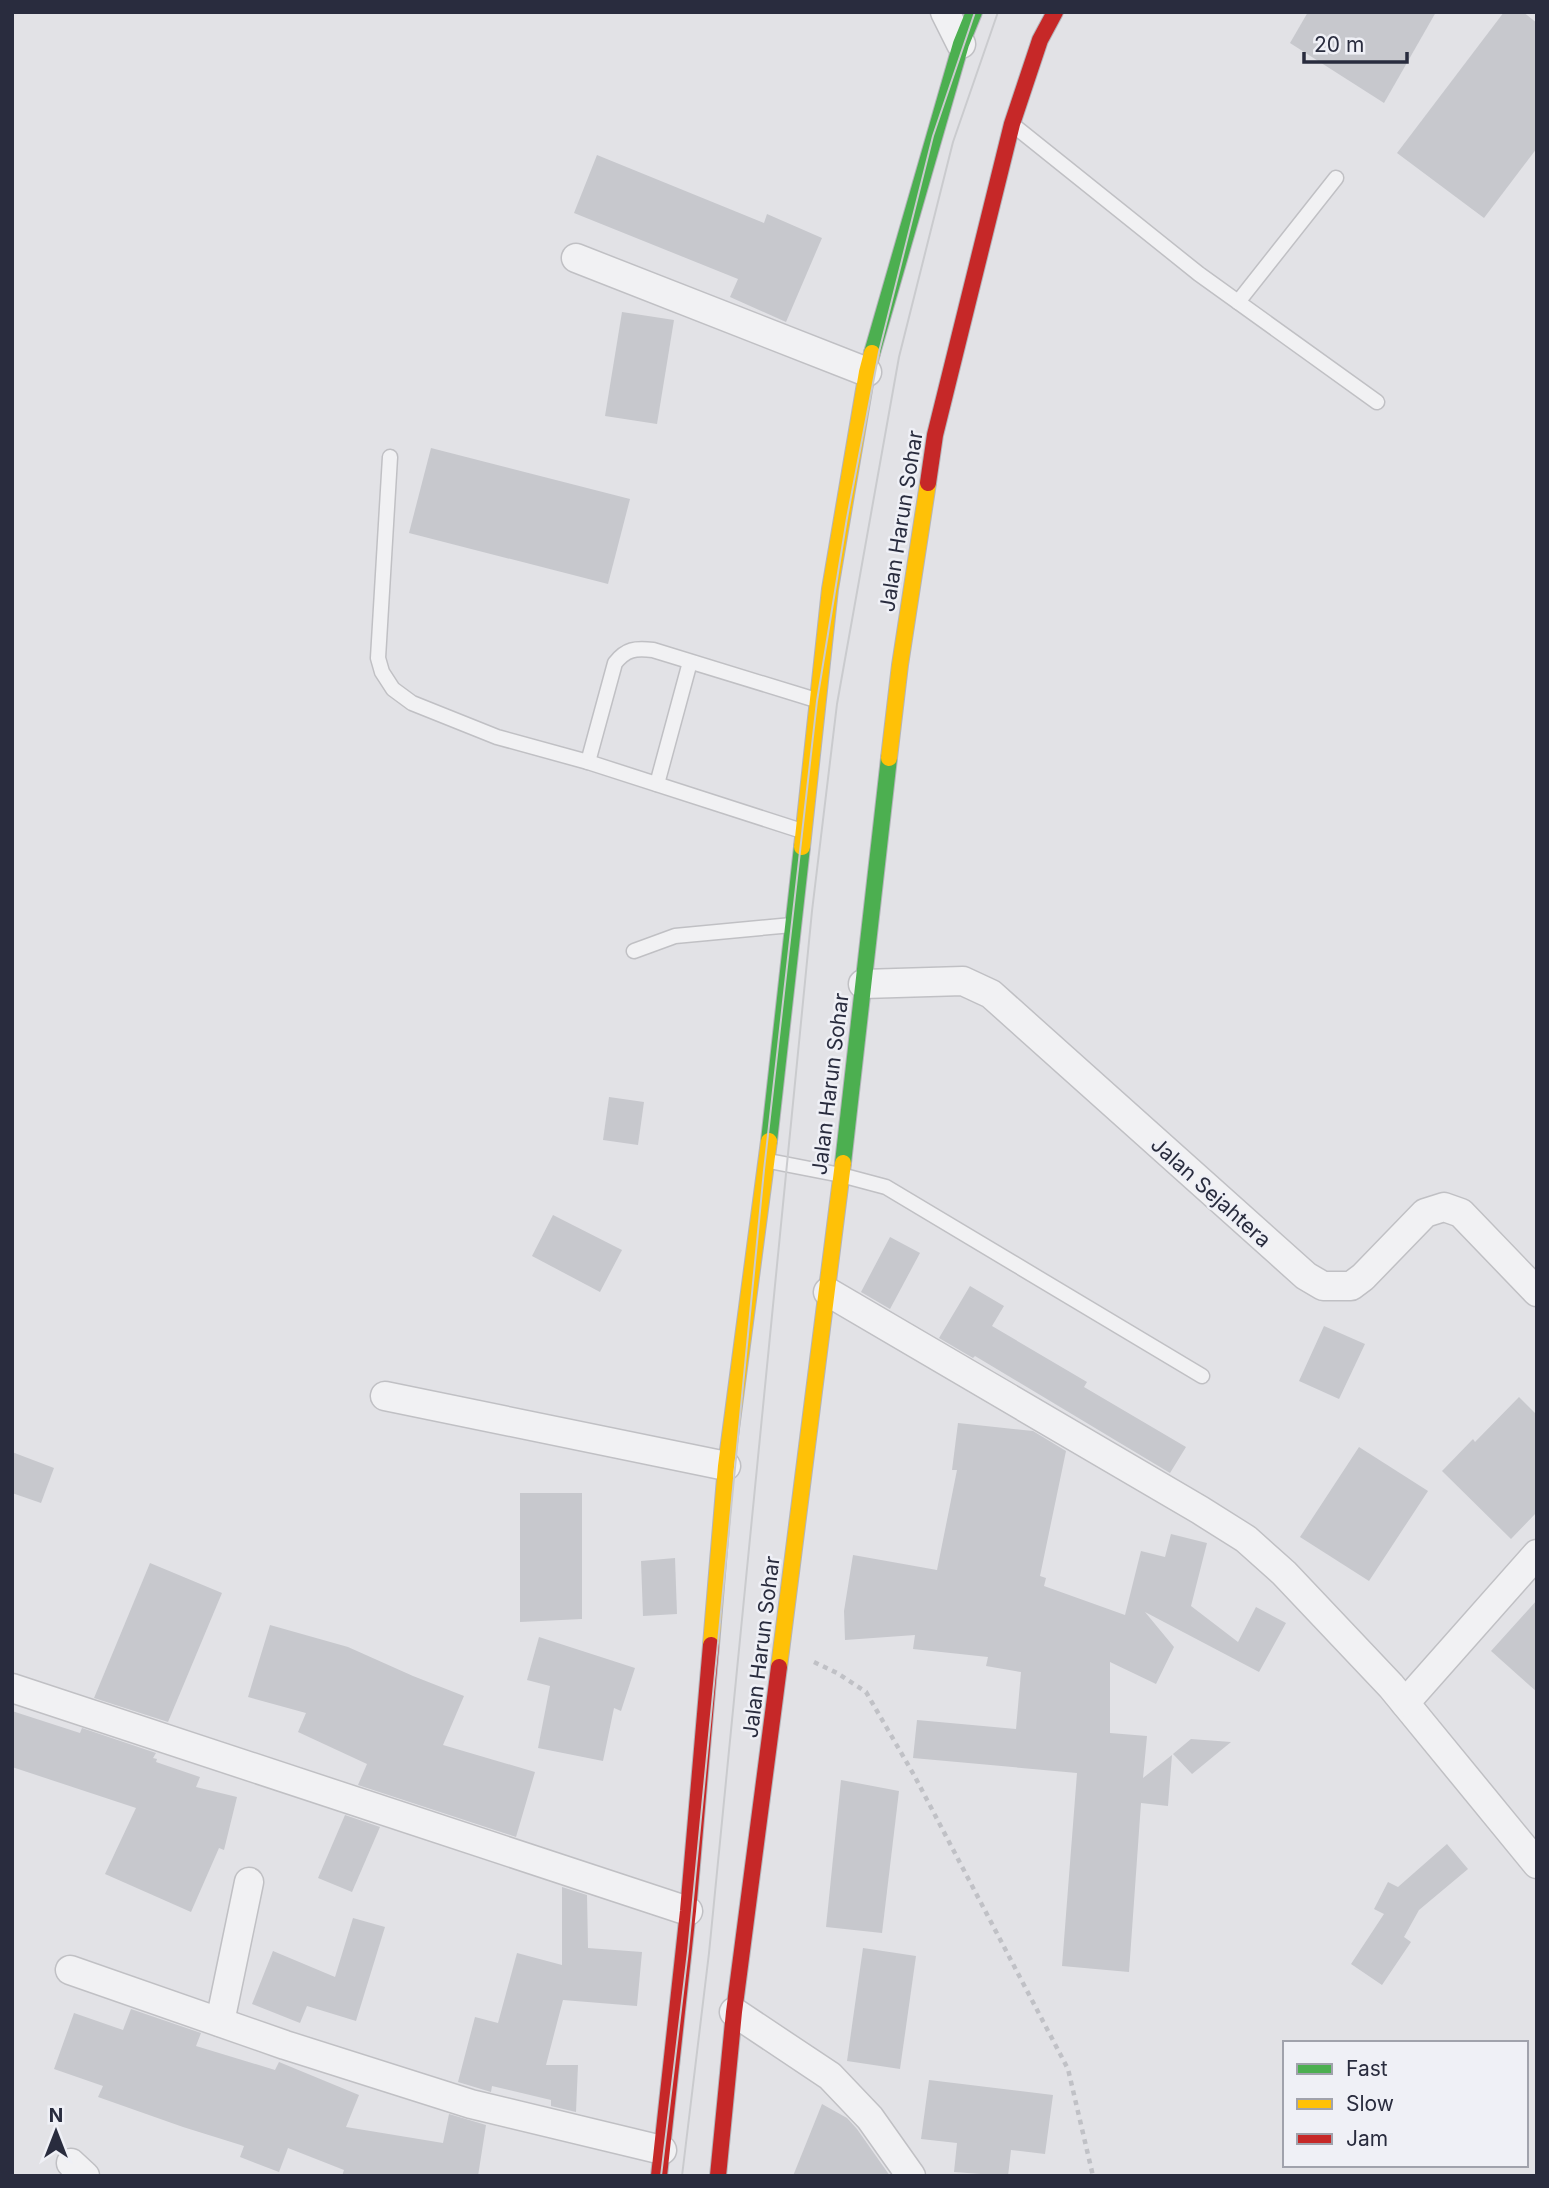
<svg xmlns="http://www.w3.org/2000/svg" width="1549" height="2188" font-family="Inter,sans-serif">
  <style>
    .building { fill: #c7c8cd }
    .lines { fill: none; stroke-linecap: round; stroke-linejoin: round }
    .lane-casing { stroke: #c0c0c4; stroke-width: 17 }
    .street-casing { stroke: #c0c0c4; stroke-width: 31 }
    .fast-casing { stroke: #b4b5bb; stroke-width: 18 }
    .slow-casing { stroke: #b4b5bb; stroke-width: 18 }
    .jam-casing { stroke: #b4b5bb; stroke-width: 18 }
    .path { stroke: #c0c1c6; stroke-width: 4.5; stroke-dasharray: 5 5; stroke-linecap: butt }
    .lane { stroke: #f1f1f3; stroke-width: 14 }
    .street { stroke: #f1f1f3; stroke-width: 28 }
    .fast { stroke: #4caf50; stroke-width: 16 }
    .slow { stroke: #ffc107; stroke-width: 16 }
    .jam { stroke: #c62828; stroke-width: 16 }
    .tram { stroke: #cacbce; stroke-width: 2 }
    .labels { text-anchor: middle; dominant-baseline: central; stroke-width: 5; stroke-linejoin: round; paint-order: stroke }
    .street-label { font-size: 21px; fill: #292c3e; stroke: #eff0f6 }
  </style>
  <rect width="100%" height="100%" fill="#e2e2e6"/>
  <g class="building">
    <path d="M 1308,12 L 1436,12 L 1384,103 L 1290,43 Z"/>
    <path d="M 1504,12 L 1523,12 L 1537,23 L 1537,148 L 1484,218 L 1397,153 Z"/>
    <path d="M 597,155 L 764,223 L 767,214 L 822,238 L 786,322 L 730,297 L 738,279 L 574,213 Z"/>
    <path d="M 622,312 L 674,320 L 657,424 L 605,416 Z"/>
    <path d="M 431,448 L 630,499 L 608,584 L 409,533 Z"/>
    <path d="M 609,1097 L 644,1102 L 638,1145 L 603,1140 Z"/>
    <path d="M 553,1215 L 622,1250 L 600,1292 L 532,1256 Z"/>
    <path d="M 890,1237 L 920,1253 L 890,1309 L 861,1292 Z"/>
    <path d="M 970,1286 L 1004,1306 L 992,1326 L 1087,1382 L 1084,1387 L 1186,1447 L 1170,1473 L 975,1356 L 973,1358 L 939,1338 Z"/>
    <path d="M 1324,1326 L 1365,1344 L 1339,1399 L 1299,1381 Z"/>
    <path d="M 1519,1397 L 1537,1415 L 1537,1512 L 1511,1539 L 1442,1471 L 1473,1439 L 1475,1442 Z"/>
    <path d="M 958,1423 L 1033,1431 L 1066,1451 L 1040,1576 L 1046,1578 L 1044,1586 L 1125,1615 L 1141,1551 L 1165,1557 L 1171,1534 L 1207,1543 L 1191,1606 L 1238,1642 L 1256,1607 L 1286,1623 L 1259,1672 L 1145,1612 L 1174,1647 L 1156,1684 L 1110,1662 L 1110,1733 L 1147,1736 L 1143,1778 L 1172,1755 L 1168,1806 L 1141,1803 L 1129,1972 L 1062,1966 L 1077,1773 L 913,1758 L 917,1720 L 1016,1729 L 1021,1672 L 986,1666 L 988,1657 L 913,1649 L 915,1635 L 845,1640 L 844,1611 L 853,1555 L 937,1570 L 957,1470 L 952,1470 Z"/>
    <path d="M 1359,1447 L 1428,1491 L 1369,1581 L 1300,1537 Z"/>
    <path d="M 12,1452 L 54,1468 L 41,1503 L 12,1493 Z"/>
    <path d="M 520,1493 L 582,1493 L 582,1619 L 520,1622 Z"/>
    <path d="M 675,1558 L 677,1614 L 643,1616 L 641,1561 Z"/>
    <path d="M 150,1563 L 222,1593 L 168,1722 L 94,1698 Z"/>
    <path d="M 1537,1600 L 1537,1692 L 1491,1651 Z"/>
    <path d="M 270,1625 L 348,1647 L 413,1676 L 464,1696 L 443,1745 L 535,1772 L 516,1837 L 358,1785 L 367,1764 L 298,1732 L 306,1713 L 248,1697 Z"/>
    <path d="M 539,1637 L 635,1668 L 621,1711 L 614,1708 L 603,1761 L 538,1748 L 550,1686 L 527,1680 Z"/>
    <path d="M 12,1711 L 80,1733 L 82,1728 L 156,1753 L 153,1758 L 157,1759 L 156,1762 L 200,1777 L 196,1787 L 237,1797 L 224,1850 L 219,1848 L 191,1912 L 105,1874 L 136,1808 L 12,1767 Z"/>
    <path d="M 1191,1739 L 1231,1742 L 1192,1774 L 1173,1754 Z"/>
    <path d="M 841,1780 L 899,1791 L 882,1933 L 826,1927 Z"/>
    <path d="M 345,1815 L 380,1827 L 352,1892 L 318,1878 Z"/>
    <path d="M 1447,1844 L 1468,1869 L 1419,1910 L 1404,1937 L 1411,1942 L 1382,1985 L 1351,1964 L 1384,1914 L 1374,1909 L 1388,1882 L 1398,1887 Z"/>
    <path d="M 562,1887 L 587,1895 L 588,1948 L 642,1952 L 637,2006 L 563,2000 L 546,2065 L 578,2065 L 576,2112 L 551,2106 L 551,2100 L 492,2086 L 491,2092 L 458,2082 L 475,2017 L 498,2023 L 517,1953 L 562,1965 Z"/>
    <path d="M 353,1918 L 385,1927 L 356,2021 L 307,2006 L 300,2023 L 252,2004 L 273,1951 L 335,1977 Z"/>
    <path d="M 863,1948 L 916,1956 L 900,2069 L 847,2061 Z"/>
    <path d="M 131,2009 L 201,2033 L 196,2046 L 275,2070 L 279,2062 L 359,2095 L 346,2127 L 443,2143 L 449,2114 L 486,2125 L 478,2176 L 342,2176 L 344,2170 L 288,2148 L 279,2172 L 240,2157 L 244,2146 L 183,2127 L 98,2097 L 103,2086 L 54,2069 L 74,2013 L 123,2030 Z"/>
    <path d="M 929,2080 L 1053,2095 L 1045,2154 L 1011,2150 L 1008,2176 L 954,2172 L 957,2143 L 921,2139 Z"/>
    <path d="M 822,2104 L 847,2118 L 857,2129 L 890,2176 L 793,2176 Z"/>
  </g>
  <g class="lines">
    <defs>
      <g id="lane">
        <path d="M 1013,125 L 1199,274 L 1377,402"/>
        <path d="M 1238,302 L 1336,178"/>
        <path d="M 390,457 L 378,658 L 382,672 L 393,689 L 412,703 L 497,737 L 588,762 L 802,831"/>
        <path d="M 588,762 L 615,663 C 626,649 635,648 653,650 L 816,700"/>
        <path d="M 657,784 L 690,662"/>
        <path d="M 634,951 L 675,936 L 792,925"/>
        <path d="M 769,1161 L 841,1175 L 886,1187 L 1202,1376"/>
      </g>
      <g id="street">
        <path d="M 945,12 L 961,44"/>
        <path d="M 576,258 L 867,372"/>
        <path d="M 863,984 L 963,981 L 991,994 L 1306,1276 L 1323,1286 L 1351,1286 L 1363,1277 L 1425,1213 L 1444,1207 L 1461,1213 L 1537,1292"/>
        <path d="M 828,1292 L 1200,1510 L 1246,1539 L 1284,1573 L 1391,1686 L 1537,1864"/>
        <path d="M 385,1396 L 726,1466"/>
        <path d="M 12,1688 L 688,1911"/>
        <path d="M 1405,1703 L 1537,1554"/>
        <path d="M 70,1970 L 285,2045 L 471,2104 L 662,2150"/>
        <path d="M 734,2012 L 830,2076 L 870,2118 L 911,2176"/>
        <path d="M 220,2022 L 249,1882"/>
        <path d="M 71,2163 L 85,2176"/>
      </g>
      <g id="fast">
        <path d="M 872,353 L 961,44 L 974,12"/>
        <path d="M 769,1141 L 802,847"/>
        <path d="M 843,1163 L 889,758"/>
      </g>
      <g id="slow">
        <path d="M 889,758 L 900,665 L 928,483"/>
        <path d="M 802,847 L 830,589 L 867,372 L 872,353"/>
        <path d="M 711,1645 L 726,1466 L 769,1141"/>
        <path d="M 779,1667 L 843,1163"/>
      </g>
      <g id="jam">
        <path d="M 928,483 L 935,435 L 1012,124 L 1040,40 L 1055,12"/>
        <path d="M 659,2176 L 688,1911 L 711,1645"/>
        <path d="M 718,2176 L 734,2012 L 779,1667"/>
      </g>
    </defs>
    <use href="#lane" class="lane-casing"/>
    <use href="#street" class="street-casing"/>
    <use href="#fast" class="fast-casing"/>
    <use href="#slow" class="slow-casing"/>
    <use href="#jam" class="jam-casing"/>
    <path class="path" d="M 814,1662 L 837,1673 L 866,1692 L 914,1775 L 1068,2069 L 1093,2176"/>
    <use href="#lane" class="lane"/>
    <use href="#street" class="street"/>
    <use href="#fast" class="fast"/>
    <use href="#slow" class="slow"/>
    <use href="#jam" class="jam"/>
    <g class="tram">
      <path d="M 661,2176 L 688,1951 L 764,1170 L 817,701 L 847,518 L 879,352 L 933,136 L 975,12"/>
      <path d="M 682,2176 L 709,1953 L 812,911 L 837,704 L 899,357 L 953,142 L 998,12"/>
    </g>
  </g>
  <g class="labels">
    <g class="street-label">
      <text transform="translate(901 521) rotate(-81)">Jalan Harun Sohar</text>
      <text transform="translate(830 1084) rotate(-83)">Jalan Harun Sohar</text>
      <text transform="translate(1211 1192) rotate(42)">Jalan Sejahtera</text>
      <text transform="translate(761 1647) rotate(-83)">Jalan Harun Sohar</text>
    </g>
  </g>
  <rect width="1549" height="2188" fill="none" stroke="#292c3e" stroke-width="28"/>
  <rect x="1283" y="2041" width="245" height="126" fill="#eff0f6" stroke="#a0a2ac" stroke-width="2"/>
  <rect x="1297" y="2064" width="35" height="10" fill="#4caf50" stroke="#a0a2ac" stroke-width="2"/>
  <text x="1346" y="2076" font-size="21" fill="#292c3e">Fast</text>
  <rect x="1297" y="2099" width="35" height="10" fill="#ffc107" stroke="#a0a2ac" stroke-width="2"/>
  <text x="1346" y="2111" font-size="21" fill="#292c3e">Slow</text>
  <rect x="1297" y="2134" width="35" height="10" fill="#c62828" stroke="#a0a2ac" stroke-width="2"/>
  <text x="1346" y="2146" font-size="21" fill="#292c3e">Jam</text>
  <g transform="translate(56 2132)" stroke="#eff0f6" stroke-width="5" paint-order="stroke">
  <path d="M0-5L12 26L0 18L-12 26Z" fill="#292c3e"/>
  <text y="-10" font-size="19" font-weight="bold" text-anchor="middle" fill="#292c3e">N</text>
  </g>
  <path d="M1304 52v10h103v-10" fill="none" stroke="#292c3e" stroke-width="3.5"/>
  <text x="1314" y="52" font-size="21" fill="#292c3e" stroke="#eff0f6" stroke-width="5" paint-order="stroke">20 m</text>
</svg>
